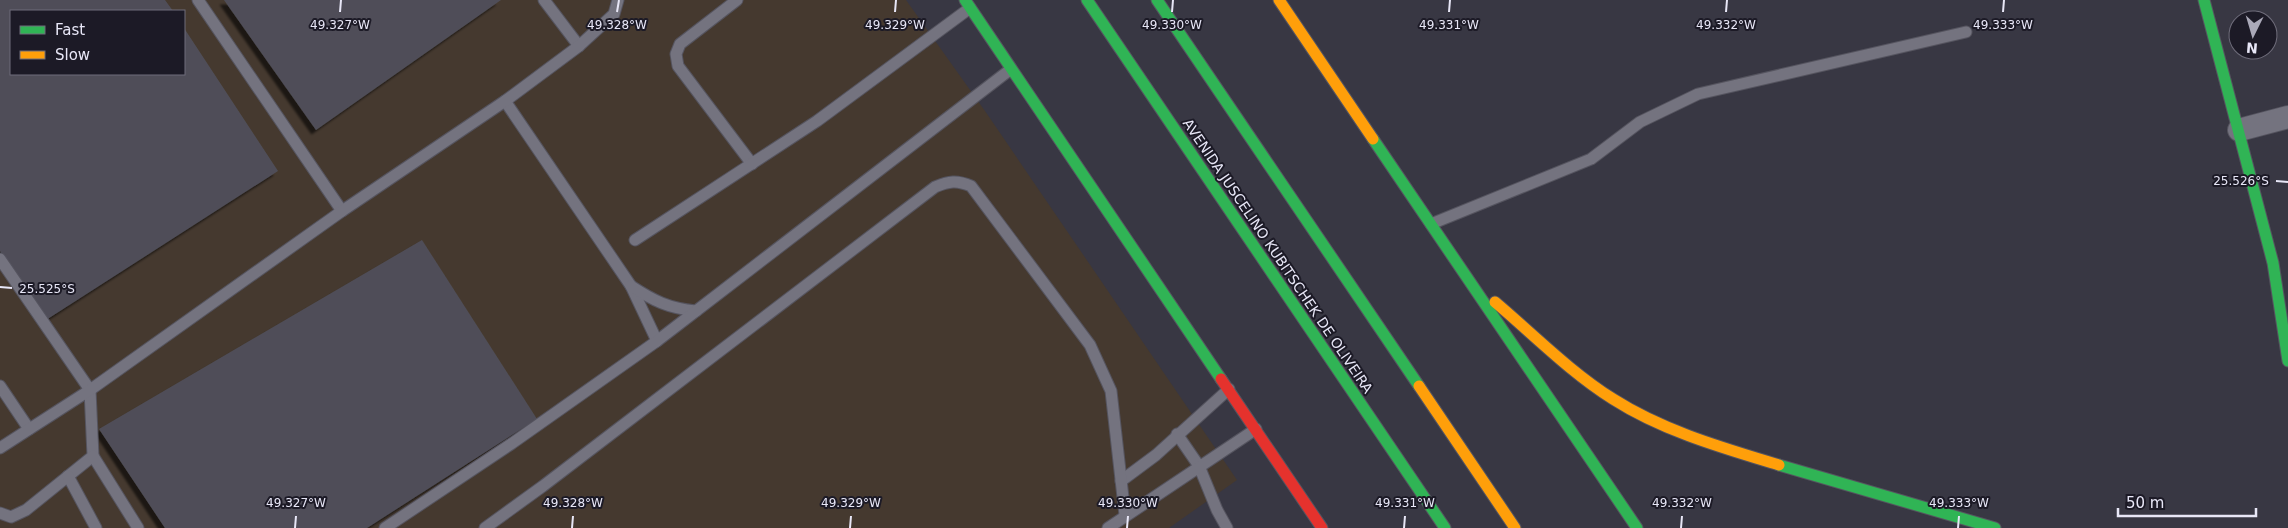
<svg xmlns="http://www.w3.org/2000/svg" width="2288" height="528" font-family="'DejaVu Sans',sans-serif">
  <style>
    .industrial { fill: #45392f; fill-rule: evenodd }
    .building { fill: #4f4e58; filter: url(#shadow) }
    .lines { fill: none; stroke-linecap: round; stroke-linejoin: round }
    .lane-casing { stroke: #55545f; stroke-width: 13 }
    .street-casing { stroke: #55545f; stroke-width: 24 }
    .fast-casing { stroke: #55545f; stroke-width: 13 }
    .slow-casing { stroke: #55545f; stroke-width: 13 }
    .jam-casing { stroke: #55545f; stroke-width: 13 }
    .lane { stroke: #74737f; stroke-width: 11 }
    .street { stroke: #74737f; stroke-width: 22 }
    .fast { stroke: #30b455; stroke-width: 11 }
    .slow { stroke: #ff9f0a; stroke-width: 11 }
    .jam { stroke: #e5322d; stroke-width: 11 }
    .ticks { fill: none; stroke: #e8e7f7; stroke-width: 2 }
    .labels { text-anchor: middle; dominant-baseline: central; stroke-width: 4; stroke-linejoin: round; paint-order: stroke }
    .street-label { font-size: 14px; fill: #e8e7f7; stroke: #1c1a26 }
    .ticks-label { font-size: 12px; text-anchor: middle; fill: #e8e7f7; stroke: #1c1a26; stroke-width: 4; stroke-linejoin: round; paint-order: stroke }
  </style>
  <defs>
    <filter id="shadow"><feDropShadow dx="-4.5" dy="4.5" stdDeviation="1" flood-color="#0009"/></filter>
  </defs>
  <rect width="100%" height="100%" fill="#383743"/>
  <path class="industrial" d="M 0,0 L 906,0 L 985,111 L 1237,480 L 1169,528 L 0,528 ZM 11,11 L 184,11 L 184,74 L 11,74 Z"/>
  <g class="building">
    <path d="M 0,0 L 165,0 L 173,11 L 11,11 L 11,74 L 184,74 L 184,28 L 278,171 L 46,320 L 0,251 Z"/>
    <path d="M 224,0 L 501,0 L 316,130 Z"/>
    <path d="M 422,240 L 537,419 L 367,528 L 165,528 L 99,429 Z"/>
  </g>
  <g class="lines">
    <defs>
      <g id="lane">
        <path d="M 198,0 L 342,211"/>
        <path d="M 544,0 L 579,46"/>
        <path d="M 737,0 L 680,44 L 676,54 L 678,66 L 752,164"/>
        <path d="M 505,101 L 631,286 L 657,341"/>
        <path d="M 1431,224 L 1591,159 L 1640,122 L 1698,94 L 1966,32"/>
        <path d="M 635,240 L 817,121 L 970,8"/>
        <path d="M 0,259 L 90,390 L 93,456 L 26,510 L 11,517 L 0,513"/>
        <path d="M 631,286 C 654,301 668,308 696,311"/>
        <path d="M 0,386 L 29,429"/>
        <path d="M 1177,434 L 1199,466 L 1217,510 L 1227,528"/>
        <path d="M 0,448 L 90,390 L 342,211 L 505,101 L 579,46 L 614,14 L 618,0"/>
        <path d="M 93,456 L 138,528"/>
        <path d="M 68,476 L 96,528"/>
        <path d="M 1121,481 L 1156,455 L 1229,389"/>
        <path d="M 385,528 L 511,444 L 657,341 L 1011,69"/>
        <path d="M 485,528 L 543,486 L 935,187 C 949,181 957,180 971,186 L 1090,345 L 1111,391 L 1125,515"/>
        <path d="M 1108,528 L 1256,429"/>
      </g>
      <path id="street" d="M 2239,130 L 2288,117"/>
      <g id="fast">
        <path d="M 965,0 L 1221,379"/>
        <path d="M 1087,0 L 1445,528"/>
        <path d="M 1157,0 L 1419,386"/>
        <path d="M 2204,0 L 2273,263 L 2288,361"/>
        <path d="M 1373,139 L 1637,528"/>
        <path d="M 1779,465 L 1995,528"/>
      </g>
      <g id="slow">
        <path d="M 1279,0 L 1373,139"/>
        <path d="M 1495,302 C 1533,334 1570,372 1613,399 C 1663,431 1723,448 1779,465"/>
        <path d="M 1419,386 L 1515,528"/>
      </g>
      <path id="jam" d="M 1221,379 L 1322,528"/>
    </defs>
    <use href="#lane" class="lane-casing"/>
    <use href="#street" class="street-casing"/>
    <use href="#fast" class="fast-casing"/>
    <use href="#slow" class="slow-casing"/>
    <use href="#jam" class="jam-casing"/>
    <use href="#lane" class="lane"/>
    <use href="#street" class="street"/>
    <use href="#fast" class="fast"/>
    <use href="#slow" class="slow"/>
    <use href="#jam" class="jam"/>
  </g>
  <path class="ticks" d="M 340,12 L 341,0M 617,12 L 619,0M 895,12 L 896,0M 1172,12 L 1173,0M 1449,12 L 1450,0M 1726,12 L 1727,0M 2003,12 L 2004,0M 2276,181 L 2288,182M 0,287 L 12,288M 295,528 L 296,516M 572,528 L 573,516M 850,528 L 851,516M 1127,528 L 1128,516M 1404,528 L 1405,516M 1681,528 L 1682,516M 1958,528 L 1959,516"/>
  <g class="labels">
    <g class="street-label">
      <text transform="translate(1278 256) rotate(56)">AVENIDA JUSCELINO KUBITSCHEK DE OLIVEIRA</text>
    </g>
  </g>
  <g class="ticks-label">
    <text x="340" y="29">49.327°W</text>
    <text x="617" y="29">49.328°W</text>
    <text x="895" y="29">49.329°W</text>
    <text x="1172" y="29">49.330°W</text>
    <text x="1449" y="29">49.331°W</text>
    <text x="1726" y="29">49.332°W</text>
    <text x="2003" y="29">49.333°W</text>
    <text x="2241" y="185">25.526°S</text>
    <text x="47" y="293">25.525°S</text>
    <text x="296" y="507">49.327°W</text>
    <text x="573" y="507">49.328°W</text>
    <text x="851" y="507">49.329°W</text>
    <text x="1128" y="507">49.330°W</text>
    <text x="1405" y="507">49.331°W</text>
    <text x="1682" y="507">49.332°W</text>
    <text x="1959" y="507">49.333°W</text>
  </g>
  <rect x="10" y="10" width="175" height="65" fill="#1c1a26" stroke="#6e6c7a"/>
  <rect x="20" y="26" width="25" height="8" fill="#30b455" stroke="#6e6c7a"/>
  <text x="55" y="35" font-size="15" fill="#e8e7f7">Fast</text>
  <rect x="20" y="51" width="25" height="8" fill="#ff9f0a" stroke="#6e6c7a"/>
  <text x="55" y="60" font-size="15" fill="#e8e7f7">Slow</text>
  <g transform="translate(2253 35) rotate(185)"><circle r="24" fill="#1c1a26" stroke="#6e6c7a"/>
  <path d="M0-4L9 19L0 12L-9 19Z" fill="#aaa9b8"/>
  <text y="-8" font-size="14" font-weight="bold" text-anchor="middle" fill="#e8e7f7">N</text>
  </g>
  <path d="M2118 508v8h138v-8" fill="none" stroke="#e8e7f7" stroke-width="2.5"/>
  <text x="2126" y="508" font-size="15" fill="#e8e7f7" stroke="#1c1a26" stroke-width="4" paint-order="stroke">50 m</text>
</svg>
